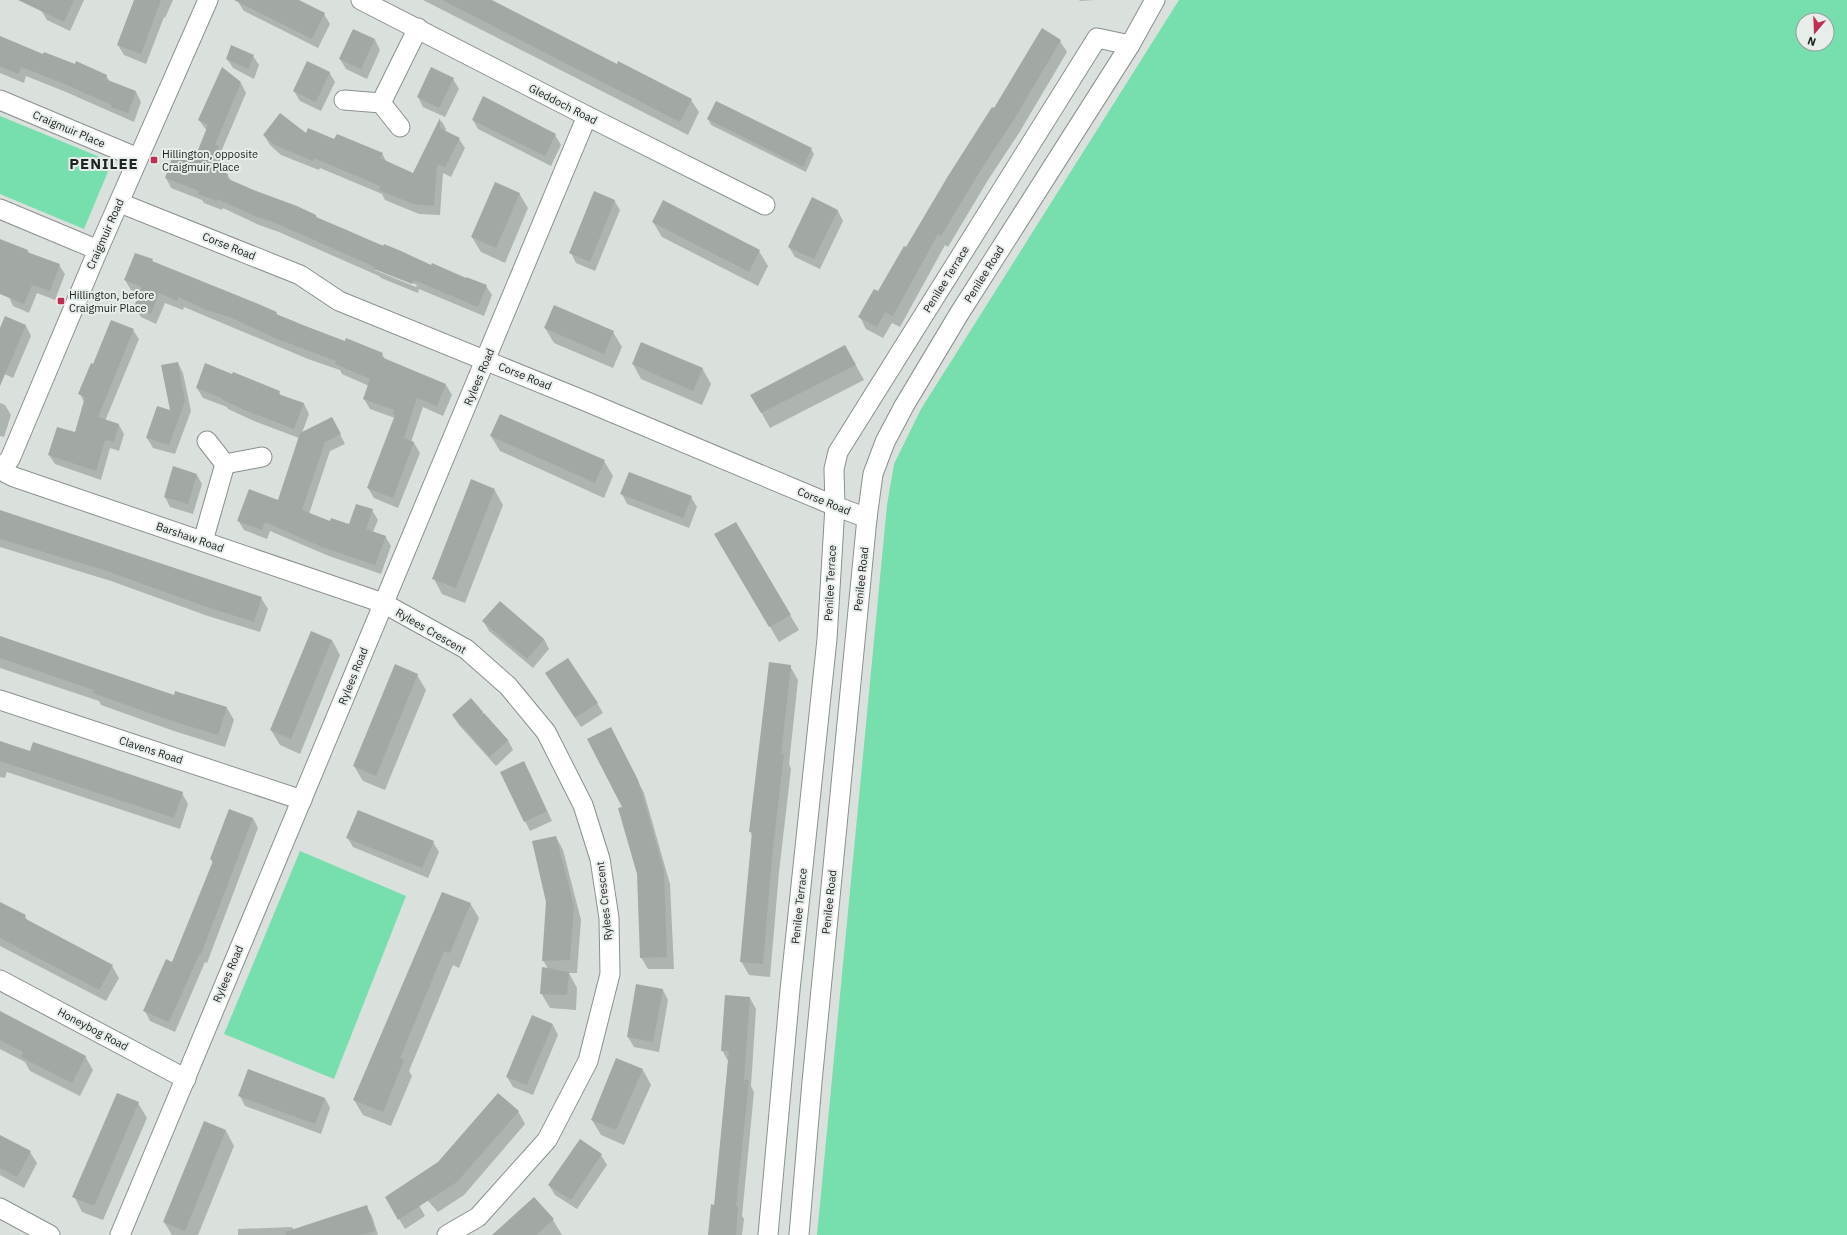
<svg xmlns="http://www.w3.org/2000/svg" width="1847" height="1235" font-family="'IBM Plex Sans',sans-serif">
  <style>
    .green { fill: #77deae; fill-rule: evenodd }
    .shadow { fill: #0003; fill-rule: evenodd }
    .building { fill: #a2a9a5 }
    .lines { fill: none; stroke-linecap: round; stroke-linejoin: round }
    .minor-casing { stroke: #8a918d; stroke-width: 21 }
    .minor { stroke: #fff; stroke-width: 19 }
    .poi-dot { fill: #be2e51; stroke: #e7eeea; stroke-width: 1.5 }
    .labels { text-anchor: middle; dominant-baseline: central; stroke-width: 4; stroke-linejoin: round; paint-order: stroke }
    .street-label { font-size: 11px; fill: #202321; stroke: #e7eeea }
    .poi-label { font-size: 11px; fill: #202321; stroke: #e7eeea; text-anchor: start }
    .district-label { font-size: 15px; font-weight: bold; letter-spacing: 1px; fill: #202321; stroke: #e7eeea }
  </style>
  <rect width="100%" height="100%" fill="#dae1dd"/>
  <g class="green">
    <path d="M 1179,0 L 1847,0 L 1847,1235 L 817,1235 L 887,505 L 894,464 L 921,409 ZM 1803,20 L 1827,20 L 1827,44 L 1803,44 Z"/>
    <path d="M 0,116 L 112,162 L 84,229 L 0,194 Z"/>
    <path d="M 300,851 L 406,896 L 334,1079 L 224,1034 Z"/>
  </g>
  <g class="shadow">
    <path d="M 46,0 L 84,0 L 70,31 L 47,20 L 41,10 Z"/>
    <path d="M 136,0 L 173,0 L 165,18 L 164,17 L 146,64 L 124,55 L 118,45 Z"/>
    <path d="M 239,0 L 296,0 L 324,14 L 330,24 L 318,48 L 244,11 L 238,2 Z"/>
    <path d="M 423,0 L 489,0 L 618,65 L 691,100 L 699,112 L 688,135 Z"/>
    <path d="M 1079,0 L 1095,0 L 1080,1 Z"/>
    <path d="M 353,30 L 375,40 L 380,50 L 367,79 L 346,69 L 340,59 Z"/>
    <path d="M 0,37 L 44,55 L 106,75 L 110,82 L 136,92 L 141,102 L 134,122 L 66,92 L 26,76 L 24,83 L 0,73 Z"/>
    <path d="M 1060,41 L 1067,52 L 1019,133 L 988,180 L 948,247 L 945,245 L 900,327 L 892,323 L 883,338 L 866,329 L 860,317 L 879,293 L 994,110 Z"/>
    <path d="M 253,56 L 259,65 L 254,79 L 233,68 L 227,59 Z"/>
    <path d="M 329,72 L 335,82 L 321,111 L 300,101 L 294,91 Z"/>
    <path d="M 453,79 L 459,89 L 445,117 L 423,107 L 418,97 Z"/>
    <path d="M 241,83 L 246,93 L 221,152 L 224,157 L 218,171 L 227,174 L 231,181 L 316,216 L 318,219 L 432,266 L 486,286 L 492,295 L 484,316 L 419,289 L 418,293 L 381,278 L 379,276 L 279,232 L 259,225 L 223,208 L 222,210 L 204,203 L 202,200 L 171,188 L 166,178 L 195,161 L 207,131 L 199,120 ZM 375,268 L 417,285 L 416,287 L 375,270 Z"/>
    <path d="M 708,119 L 811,149 L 814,154 L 806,172 L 711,125 Z"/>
    <path d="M 441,120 L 446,129 L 445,132 L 459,139 L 465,148 L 451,177 L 443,173 L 440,215 L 419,214 L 385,200 L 382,194 L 320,168 L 319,170 L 281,155 L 270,145 L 264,135 L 306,135 L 335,140 L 382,153 L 387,163 L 414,174 Z"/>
    <path d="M 473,120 L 555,135 L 561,145 L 551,166 L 478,129 Z"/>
    <path d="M 519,193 L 528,208 L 505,263 L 481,252 L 472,237 Z"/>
    <path d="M 813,199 L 838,211 L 843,221 L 820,269 L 795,257 L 789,247 Z"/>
    <path d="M 614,200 L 620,210 L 595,271 L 576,263 L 571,253 Z"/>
    <path d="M 653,222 L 759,251 L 768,266 L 758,286 L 662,237 Z"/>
    <path d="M 0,241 L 27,250 L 30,254 L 59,265 L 65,274 L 55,300 L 37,293 L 29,313 L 13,306 L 0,277 Z"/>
    <path d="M 152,260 L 154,263 L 276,313 L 278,315 L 345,342 L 382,354 L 385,359 L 446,385 L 452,395 L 443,416 L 423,407 L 411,442 L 414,443 L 420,453 L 398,508 L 374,498 L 368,488 L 395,418 L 370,409 L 364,399 L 369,386 L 342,374 L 340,370 L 308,359 L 184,307 L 183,310 L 165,303 L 156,324 L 141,317 L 135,307 L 140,294 L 131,290 L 125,280 Z"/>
    <path d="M 5,317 L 26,326 L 31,336 L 13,378 L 0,372 L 0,329 Z"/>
    <path d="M 545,328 L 613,332 L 622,347 L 613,368 L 554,343 Z"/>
    <path d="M 133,330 L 139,339 L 105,421 L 119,425 L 124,434 L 119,451 L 110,448 L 101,480 L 55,464 L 49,455 L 76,433 L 84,402 L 80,394 L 94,365 Z"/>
    <path d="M 854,362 L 864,380 L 770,428 L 752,396 Z"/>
    <path d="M 178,363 L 183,373 L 191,411 L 175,454 L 153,448 L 147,438 L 171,412 Z"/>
    <path d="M 633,364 L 702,368 L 711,384 L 702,405 L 641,379 Z"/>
    <path d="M 197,388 L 279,391 L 281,396 L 304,404 L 309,414 L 302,433 L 337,428 L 345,444 L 330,451 L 309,514 L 331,522 L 349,525 L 372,510 L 378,520 L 373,532 L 385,536 L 391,546 L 381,574 L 329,556 L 270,531 L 267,539 L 244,530 L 238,520 L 278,501 L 299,438 L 254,421 L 228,409 L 227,407 L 203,398 Z"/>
    <path d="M 0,403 L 5,405 L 11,415 L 4,437 L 0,436 Z"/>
    <path d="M 491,436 L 604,461 L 613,476 L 604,498 L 500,451 Z"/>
    <path d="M 197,475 L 202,484 L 193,514 L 170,507 L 165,497 Z"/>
    <path d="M 494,489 L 503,505 L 465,603 L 442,594 L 434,579 Z"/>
    <path d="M 622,494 L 691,497 L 697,507 L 689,528 L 627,504 Z"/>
    <path d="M 0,512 L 261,598 L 268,609 L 260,632 L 208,616 L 111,581 L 0,547 Z"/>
    <path d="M 735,523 L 799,630 L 779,642 L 716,535 Z"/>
    <path d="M 484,622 L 544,639 L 549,649 L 533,668 L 489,631 Z"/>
    <path d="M 0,637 L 175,696 L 227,708 L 234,720 L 225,747 L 174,731 L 101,705 L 99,701 L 0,668 Z"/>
    <path d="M 332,640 L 340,655 L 300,754 L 280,745 L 271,730 Z"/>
    <path d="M 790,666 L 798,680 L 789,764 L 791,769 L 779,872 L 770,977 L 749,975 L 741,961 L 752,836 L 750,831 Z"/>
    <path d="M 417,675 L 426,690 L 385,790 L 363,781 L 354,766 Z"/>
    <path d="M 552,683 L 597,703 L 603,713 L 581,727 Z"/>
    <path d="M 482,712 L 508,740 L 513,750 L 496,766 L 459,725 L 453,716 Z"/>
    <path d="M 617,740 L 644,793 L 670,884 L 674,969 L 648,969 L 641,957 L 638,874 L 623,807 Z"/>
    <path d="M 0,742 L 31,753 L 182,793 L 188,804 L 180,829 L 7,772 L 5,778 L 0,777 Z"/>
    <path d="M 529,772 L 552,821 L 530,831 L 525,821 Z"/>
    <path d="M 253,818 L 258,828 L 207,963 L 205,962 L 175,1032 L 150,1021 L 145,1011 L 173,963 L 213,863 L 211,859 Z"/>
    <path d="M 347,837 L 433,842 L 439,852 L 428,878 L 353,847 Z"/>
    <path d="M 556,837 L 563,850 L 581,920 L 577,973 L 569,973 L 577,988 L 576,1010 L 550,1008 L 541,993 L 548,969 L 543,960 Z"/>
    <path d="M 0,903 L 25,916 L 28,922 L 112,966 L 119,978 L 106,1001 L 0,946 Z"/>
    <path d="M 470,903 L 479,918 L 459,968 L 453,965 L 409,1071 L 412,1076 L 391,1126 L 363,1115 L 354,1100 Z"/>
    <path d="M 637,985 L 663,990 L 668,1000 L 659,1052 L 634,1047 L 628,1037 Z"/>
    <path d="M 750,998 L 756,1009 L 751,1086 L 754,1092 L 742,1216 L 744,1219 L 742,1235 L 709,1235 L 715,1206 L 728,1061 L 722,1050 Z"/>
    <path d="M 0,1012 L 85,1056 L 93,1070 L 80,1096 L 30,1071 L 25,1062 L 0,1049 Z"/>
    <path d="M 553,1025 L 558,1035 L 533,1095 L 513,1087 L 507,1077 Z"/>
    <path d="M 643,1070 L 651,1085 L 624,1145 L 601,1135 L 592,1120 Z"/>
    <path d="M 240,1096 L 325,1098 L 330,1108 L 321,1134 L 245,1106 Z"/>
    <path d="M 138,1103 L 147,1118 L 103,1220 L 82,1212 L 74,1196 Z"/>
    <path d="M 518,1111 L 525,1124 L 464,1195 L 438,1212 L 420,1192 Z"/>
    <path d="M 205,1123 L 226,1131 L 234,1146 L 198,1235 L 172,1235 L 164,1222 Z"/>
    <path d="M 0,1136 L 30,1152 L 37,1163 L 24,1188 L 0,1175 Z"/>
    <path d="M 601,1155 L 607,1165 L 577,1209 L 555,1195 L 549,1185 Z"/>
    <path d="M 412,1193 L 425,1216 L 405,1229 L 386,1197 Z"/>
    <path d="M 537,1201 L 553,1220 L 562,1235 L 493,1235 Z"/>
    <path d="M 366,1206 L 372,1216 L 378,1235 L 318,1235 Z"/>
    <path d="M 292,1227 L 297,1235 L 238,1235 L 238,1229 Z"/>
  </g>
  <g class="building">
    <path d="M 18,0 L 74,0 L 64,22 Z"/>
    <path d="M 134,0 L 161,0 L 141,54 L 117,45 Z"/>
    <path d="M 234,0 L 299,0 L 325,13 L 312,39 Z"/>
    <path d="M 442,0 L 492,0 L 617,64 L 618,61 L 692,99 L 680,122 Z"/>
    <path d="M 1042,28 L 1061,40 L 1013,121 L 982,168 L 941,236 L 938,234 L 893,316 L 885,312 L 877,327 L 858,317 L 874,289 L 878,291 L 904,246 L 906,247 L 948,176 L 992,107 L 994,108 Z"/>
    <path d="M 353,29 L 375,39 L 361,69 L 339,59 Z"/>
    <path d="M 0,36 L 43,54 L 44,52 L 75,64 L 76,61 L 107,75 L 105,79 L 136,91 L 128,113 L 111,107 L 112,105 L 60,82 L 21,67 L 18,74 L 0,66 Z"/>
    <path d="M 231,45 L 254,55 L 248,69 L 226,59 Z"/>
    <path d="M 307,61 L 330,72 L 316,102 L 293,91 Z"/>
    <path d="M 222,67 L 241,82 L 215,145 L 219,146 L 211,167 L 228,174 L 226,178 L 256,191 L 297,206 L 316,215 L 316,217 L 349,231 L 383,246 L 384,244 L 401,251 L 431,265 L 432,263 L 466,278 L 466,277 L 487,285 L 478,307 L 414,280 L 412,284 L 374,269 L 375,267 L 273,222 L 252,215 L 218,199 L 217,201 L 198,194 L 199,191 L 165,178 L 174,152 L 194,160 L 208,125 L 198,120 Z"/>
    <path d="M 431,67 L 454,78 L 439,108 L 417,97 Z"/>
    <path d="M 483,96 L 556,134 L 545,156 L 472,120 Z"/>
    <path d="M 716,101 L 812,148 L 803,167 L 707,119 Z"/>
    <path d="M 280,113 L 306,133 L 308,128 L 334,139 L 337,134 L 383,153 L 380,158 L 413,173 L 440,118 L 440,128 L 460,138 L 445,167 L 437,164 L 434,206 L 413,204 L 379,190 L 380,186 L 314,158 L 313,161 L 275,145 L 263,135 Z"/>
    <path d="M 495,182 L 520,193 L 496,248 L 471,237 Z"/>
    <path d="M 594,191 L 615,200 L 590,262 L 569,253 Z"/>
    <path d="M 812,197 L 838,210 L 814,259 L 788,247 Z"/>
    <path d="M 663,200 L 760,250 L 749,272 L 652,222 Z"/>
    <path d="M 0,239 L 28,250 L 27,252 L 60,264 L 50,291 L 32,285 L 24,304 L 0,294 Z"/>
    <path d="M 135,253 L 153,259 L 152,261 L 256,303 L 277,312 L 276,314 L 305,326 L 345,341 L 346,338 L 383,353 L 381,357 L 446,384 L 437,406 L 417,398 L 404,438 L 414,442 L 393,498 L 367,488 L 395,415 L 393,414 L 394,410 L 363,399 L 370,379 L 335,364 L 336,361 L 277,339 L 232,318 L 207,310 L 178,297 L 177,301 L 159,293 L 151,314 L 134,307 L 142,287 L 124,280 Z"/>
    <path d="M 554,305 L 614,331 L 604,354 L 544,328 Z"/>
    <path d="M 5,316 L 26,325 L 0,386 L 0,328 Z"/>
    <path d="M 111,320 L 134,329 L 98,417 L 119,424 L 114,442 L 105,440 L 96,471 L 48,455 L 57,427 L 75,432 L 85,397 L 78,394 L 91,363 L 93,364 Z"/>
    <path d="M 641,342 L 703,368 L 693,391 L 632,364 Z"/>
    <path d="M 845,345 L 856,365 L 761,413 L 750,395 Z"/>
    <path d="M 178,362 L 185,401 L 169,445 L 146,438 L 157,406 L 170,410 L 161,365 Z"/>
    <path d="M 205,363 L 232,374 L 233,372 L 280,391 L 278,394 L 304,403 L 294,429 L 247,411 L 221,399 L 222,398 L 196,388 Z"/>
    <path d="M 500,414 L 605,460 L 595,483 L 490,436 Z"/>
    <path d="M 332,417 L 341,434 L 325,442 L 302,510 L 330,521 L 331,518 L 349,524 L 356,504 L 373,509 L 366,529 L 386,536 L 375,565 L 322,547 L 265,522 L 262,530 L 237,521 L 249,489 L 278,500 L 300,433 Z"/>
    <path d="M 173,466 L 197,474 L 188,504 L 164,497 Z"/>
    <path d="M 629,472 L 692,496 L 683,518 L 620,494 Z"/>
    <path d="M 471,479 L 495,489 L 456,588 L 432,579 Z"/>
    <path d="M 0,510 L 262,597 L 254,622 L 201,605 L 104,570 L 0,539 Z"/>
    <path d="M 736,522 L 791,615 L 769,627 L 714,534 Z"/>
    <path d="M 500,601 L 544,639 L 527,659 L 482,621 Z"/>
    <path d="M 311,631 L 332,640 L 291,739 L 270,730 Z"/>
    <path d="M 0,636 L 174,695 L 175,691 L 227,707 L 218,735 L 166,719 L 93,693 L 94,690 L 0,658 Z"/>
    <path d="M 568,658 L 598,703 L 575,718 L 545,673 Z"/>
    <path d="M 769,662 L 791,665 L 781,754 L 784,754 L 772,857 L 763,964 L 740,962 L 752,832 L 749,832 Z"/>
    <path d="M 395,664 L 418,674 L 376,776 L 353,766 Z"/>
    <path d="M 471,698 L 483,712 L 480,717 L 484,713 L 508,740 L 490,757 L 452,715 Z"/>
    <path d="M 611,727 L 638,780 L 664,871 L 667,957 L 640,958 L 637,874 L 618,808 L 622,807 L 587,739 Z"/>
    <path d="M 0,741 L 30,751 L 33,742 L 183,792 L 174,818 L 0,761 Z"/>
    <path d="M 524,761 L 547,811 L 524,822 L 500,772 Z"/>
    <path d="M 229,809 L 253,818 L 201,954 L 200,953 L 169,1022 L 143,1011 L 166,959 L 172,962 L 213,861 L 210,859 Z"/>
    <path d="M 358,810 L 434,841 L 422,868 L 346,838 Z"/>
    <path d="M 556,836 L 574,906 L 570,960 L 542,961 L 546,902 L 532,841 Z"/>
    <path d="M 442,892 L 471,903 L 450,953 L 444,951 L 400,1058 L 404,1060 L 383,1112 L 353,1100 Z"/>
    <path d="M 0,902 L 26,915 L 24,918 L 113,965 L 99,990 L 0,938 Z"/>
    <path d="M 542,967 L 569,972 L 567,995 L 540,994 Z"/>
    <path d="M 636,984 L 663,989 L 653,1042 L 627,1037 Z"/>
    <path d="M 725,995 L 750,997 L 744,1080 L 749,1080 L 736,1206 L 738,1207 L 736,1235 L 708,1235 L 711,1204 L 714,1205 L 729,1051 L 721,1051 Z"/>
    <path d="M 0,1011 L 86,1056 L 72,1083 L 21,1057 L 23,1052 L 0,1040 Z"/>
    <path d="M 532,1015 L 553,1024 L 527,1085 L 506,1077 Z"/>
    <path d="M 616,1058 L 643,1069 L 616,1130 L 591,1120 Z"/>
    <path d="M 248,1069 L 325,1098 L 315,1124 L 238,1096 Z"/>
    <path d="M 117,1093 L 139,1102 L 94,1206 L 72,1197 Z"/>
    <path d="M 498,1093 L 519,1111 L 457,1182 L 398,1220 L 385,1197 L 438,1162 Z"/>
    <path d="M 204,1121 L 226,1130 L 185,1231 L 163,1222 Z"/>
    <path d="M 0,1135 L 31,1151 L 17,1177 L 0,1168 Z"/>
    <path d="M 580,1139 L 602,1154 L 571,1200 L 548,1185 Z"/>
    <path d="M 534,1197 L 554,1219 L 536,1235 L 492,1235 Z"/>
    <path d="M 367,1205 L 375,1231 L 362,1235 L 286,1235 L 285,1232 Z"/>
  </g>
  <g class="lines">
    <defs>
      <g id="minor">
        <path d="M 361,0 L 587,116 L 765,205"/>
        <path d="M 0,100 L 138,158"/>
        <path d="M 344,100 L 381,103 L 400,127"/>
        <path d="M 381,103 L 418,28"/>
        <path d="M 120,203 L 300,275 L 339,301 L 585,401 L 835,506 L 867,518"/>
        <path d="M 0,209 L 98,250"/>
        <path d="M 207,441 L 225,464 L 262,457"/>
        <path d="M 0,467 L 4,465 L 10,459 L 98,250 L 208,0"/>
        <path d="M 1,467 L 6,473 L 14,477 L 383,603 L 466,649 L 508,686 L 546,732 L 583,805 L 600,859 L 609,918 L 610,974 L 588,1061 L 547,1140 L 478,1217 L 447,1235"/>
        <path d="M 203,541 L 225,464"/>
        <path d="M 0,700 L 302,800"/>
        <path d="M 0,980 L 186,1079"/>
        <path d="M 0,1208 L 50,1235"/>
        <path d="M 120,1235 L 587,116"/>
        <path d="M 768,1235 L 790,990 L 827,639 L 835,506 L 834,469 L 838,452 L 1097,38 L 1130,45"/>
        <path d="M 799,1235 L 812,1082 L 867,518 L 873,474 L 885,442 L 904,406 L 959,314 L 1130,45 L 1155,0"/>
      </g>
    </defs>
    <use href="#minor" class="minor-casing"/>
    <use href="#minor" class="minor"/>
  </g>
  <g class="poi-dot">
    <rect x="150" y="156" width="8" height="8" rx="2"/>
    <rect x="57" y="297" width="8" height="8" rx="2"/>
  </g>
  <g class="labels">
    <g class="street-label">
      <text transform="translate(563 104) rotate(27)">Gleddoch Road</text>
      <text transform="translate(69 129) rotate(23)">Craigmuir Place</text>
      <text transform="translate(105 234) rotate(-66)">Craigmuir Road</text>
      <text transform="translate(229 246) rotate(22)">Corse Road</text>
      <text transform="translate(984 274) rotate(-58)">Penilee Road</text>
      <text transform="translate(946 279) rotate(-58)">Penilee Terrace</text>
      <text transform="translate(525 376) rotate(22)">Corse Road</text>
      <text transform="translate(479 377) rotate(-67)">Rylees Road</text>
      <text transform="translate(824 501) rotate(22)">Corse Road</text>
      <text transform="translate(190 537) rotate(19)">Barshaw Road</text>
      <text transform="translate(861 579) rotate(-84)">Penilee Road</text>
      <text transform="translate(830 583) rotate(-87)">Penilee Terrace</text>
      <text transform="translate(431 631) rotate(30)">Rylees Crescent</text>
      <text transform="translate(353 676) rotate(-68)">Rylees Road</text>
      <text transform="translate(151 750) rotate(18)">Clavens Road</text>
      <text transform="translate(604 901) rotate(-96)">Rylees Crescent</text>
      <text transform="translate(829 902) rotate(-84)">Penilee Road</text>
      <text transform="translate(799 906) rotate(-84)">Penilee Terrace</text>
      <text transform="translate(228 974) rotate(-67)">Rylees Road</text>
      <text transform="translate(93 1029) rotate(28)">Honeybog Road</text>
    </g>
    <g class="poi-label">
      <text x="162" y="154">Hillington, opposite<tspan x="162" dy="13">Craigmuir Place</tspan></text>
      <text x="69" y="295">Hillington, before<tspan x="69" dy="13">Craigmuir Place</tspan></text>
    </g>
    <g class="district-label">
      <text x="104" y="163">PENILEE</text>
    </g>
  </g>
  <g transform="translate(1815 32) rotate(199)"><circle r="19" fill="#e7eeea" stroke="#979d9a"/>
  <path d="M0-3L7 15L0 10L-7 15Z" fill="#be2e51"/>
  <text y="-6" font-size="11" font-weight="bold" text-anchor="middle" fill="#202321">N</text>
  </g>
</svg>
